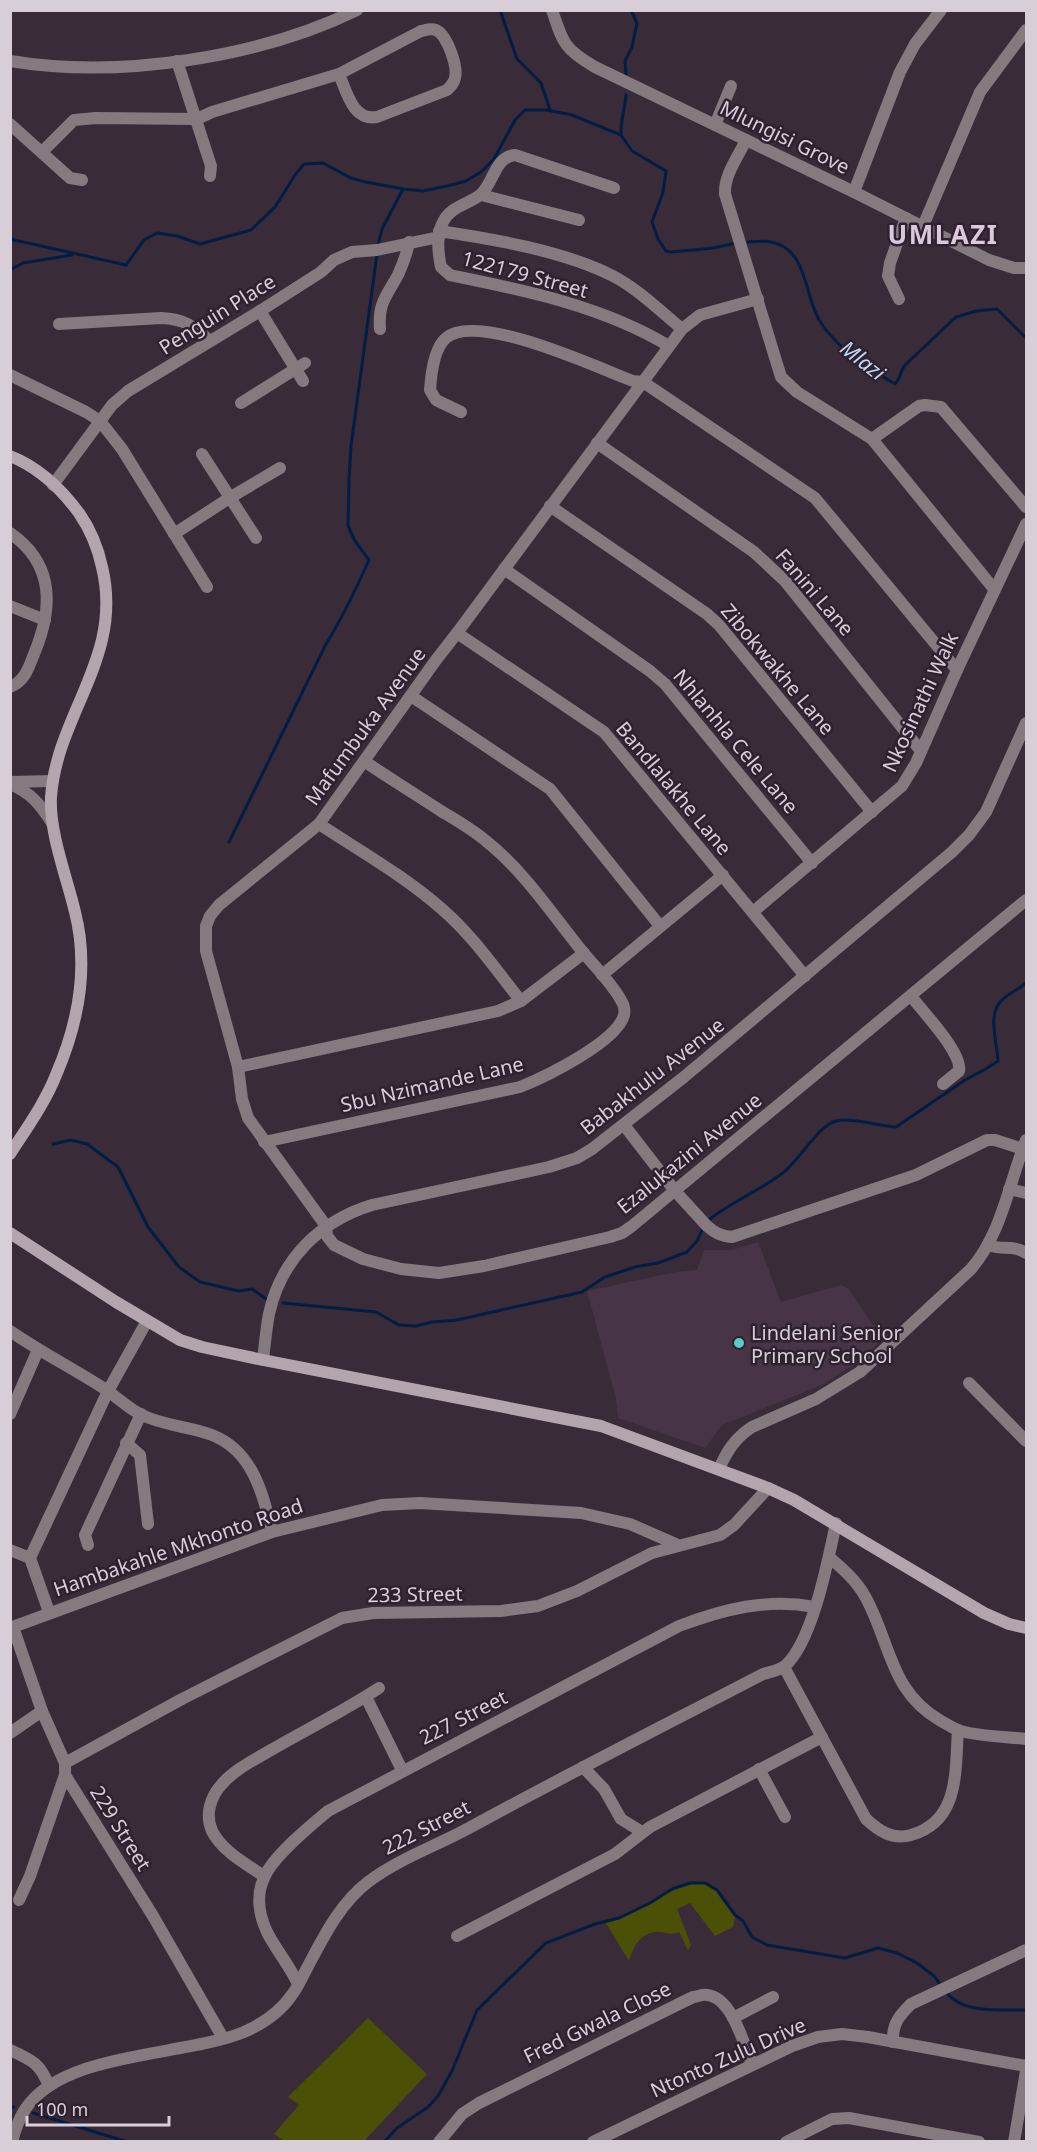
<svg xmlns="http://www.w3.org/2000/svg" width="1037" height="2152" font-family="'Noto Sans',sans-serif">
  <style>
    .built { fill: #473446 }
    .green { fill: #4c4f06 }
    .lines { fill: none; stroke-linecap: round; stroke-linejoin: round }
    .stream { stroke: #021d44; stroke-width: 3 }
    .street { stroke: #847a80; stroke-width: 12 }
    .secondary { stroke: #b3a4ad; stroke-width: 12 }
    .poi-dot { fill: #58cec0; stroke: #2f212f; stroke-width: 2 }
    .labels { text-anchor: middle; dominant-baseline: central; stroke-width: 5; stroke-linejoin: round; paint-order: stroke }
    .street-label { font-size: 20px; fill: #d8ced7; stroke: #2f212f }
    .poi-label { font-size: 20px; fill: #d8ced7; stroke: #2f212f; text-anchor: start }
    .water-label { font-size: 21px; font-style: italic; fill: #bfd6f7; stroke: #2f212f }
    .district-label { font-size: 26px; font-weight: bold; letter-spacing: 1.5px; fill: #dbc8da; stroke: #2f212f }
  </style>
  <rect width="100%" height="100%" fill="#3a2b39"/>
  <path class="built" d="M 758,1242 L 781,1302 L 841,1285 L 849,1289 L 882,1339 L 862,1359 L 822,1385 L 722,1425 L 705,1448 L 618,1418 L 616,1399 L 587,1291 L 676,1272 L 697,1270 L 704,1250 L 732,1250 Z"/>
  <g class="green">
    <path d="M 704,1883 L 715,1889 L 735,1917 L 733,1927 L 715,1936 L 690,1903 L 677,1909 L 691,1945 L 688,1950 L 679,1932 C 668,1937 664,1930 654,1932 C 639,1935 633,1948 629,1961 L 606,1923 L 624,1917 L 681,1886 Z"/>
    <path d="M 368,2018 L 427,2074 L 364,2141 L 284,2141 L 274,2134 L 299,2105 L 288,2097 Z"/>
  </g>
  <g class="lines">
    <g class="stream">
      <path d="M 500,10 L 517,59 L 541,83 L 550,110"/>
      <path d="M 626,76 L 625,61 L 632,47 L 637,23 L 631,10"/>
      <path d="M 621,135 C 620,122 625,109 626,95"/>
      <path d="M 10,239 L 126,265 L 144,240 L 157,233 L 177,236 L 200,244 L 251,230 L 275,207 L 295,175 L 304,164 L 323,163 L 351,178 L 366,182 L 403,189 L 423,191 L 447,186 L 466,181 L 481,172 L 494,159 L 515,120 L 525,110 L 547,110 L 572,115 L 621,135 L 632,151 L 666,171 L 663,192 L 652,222 L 658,239 L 666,251 L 671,252 L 714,248 L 736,243"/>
      <path d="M 748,242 C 755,242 764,240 771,242 C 809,249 804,299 821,323 C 841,352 866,367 895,384 C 901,378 900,371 905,365 L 956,317 L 976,311 L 997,309 L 1026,338"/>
      <path d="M 378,245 L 382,229 L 403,189"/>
      <path d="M 10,270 L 23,263 L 72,255"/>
      <path d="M 229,842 L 326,644 C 343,617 356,589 369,560 L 355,541 L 348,526 L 349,480 L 351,446 L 377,254"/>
      <path d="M 53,1144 L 71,1140 L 87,1144 L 118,1167 L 148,1227 L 179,1267 L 200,1282 L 239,1291 L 252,1289 L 266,1299"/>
      <path d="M 710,1219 C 733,1201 761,1190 784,1172 C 799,1160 819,1125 836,1121 C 852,1117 878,1126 896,1127 L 965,1080 L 984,1070 L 998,1061 C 997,1042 987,1013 1002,1000 C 1009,993 1019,989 1026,983"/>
      <path d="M 283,1303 L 376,1312 L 399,1325 L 416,1326 L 432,1322 L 457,1320 L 582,1292 L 605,1277 L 635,1267 L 658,1263 L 687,1252 L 697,1241 L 702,1230"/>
      <path d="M 946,1992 C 964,2015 1000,2009 1026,2010"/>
      <path d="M 10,2107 L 14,2107"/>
      <path d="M 33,2113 L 128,2142"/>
      <path d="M 384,2142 L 397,2128 L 428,2107 L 438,2096 L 452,2071 L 477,2010 L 546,1943 L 595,1924 L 619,1918 L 650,1903 L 672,1889 L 690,1883 L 705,1883 L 717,1890 L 735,1915 L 743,1921 L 752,1937 L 767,1945 L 845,1958 L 878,1948 L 897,1953 L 917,1963 L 934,1976 L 942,1987"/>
    </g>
    <g class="street">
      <path d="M 552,10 C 563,43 564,49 595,67 L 854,192 L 989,260 L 1014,268 L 1026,268"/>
      <path d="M 10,61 C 119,79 258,58 357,10"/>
      <path d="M 177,61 L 211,166 L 210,176"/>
      <path d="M 10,124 L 70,178 L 82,180"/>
      <path d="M 715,125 L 731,86"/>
      <path d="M 746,140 C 738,157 724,175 725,194 L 781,377 L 797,392 L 872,439 L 994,589"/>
      <path d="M 43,151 L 74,120 L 96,118 L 197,119 L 212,112 L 339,74 L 421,31 C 426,30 431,28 436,30 C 447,35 458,66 455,78 C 454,83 451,86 447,90 L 377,117 C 353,121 347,93 339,74"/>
      <path d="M 614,188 L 515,155 C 494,157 494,184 480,195 C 467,205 451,206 443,222 C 436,235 438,253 441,267 L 450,275 C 524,290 603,306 669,346"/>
      <path d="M 854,192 L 900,72 L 915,44 L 941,10"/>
      <path d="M 481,195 L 579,220"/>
      <path d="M 923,226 L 980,92 L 1026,30"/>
      <path d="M 439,231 C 493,239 564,251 613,276 C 638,289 660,311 682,329"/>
      <path d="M 758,299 L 700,315 L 682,329 L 457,633 L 436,660 L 319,824 L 219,905 L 210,916 L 206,926 L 206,951 L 238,1067 L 242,1099 L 248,1118 L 326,1226 L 327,1236 L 334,1245 L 363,1259 L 401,1269 L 439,1273 L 484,1266 L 610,1237 L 622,1233 L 632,1226 L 1026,900"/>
      <path d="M 899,299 L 888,276 L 890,263 L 906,218"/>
      <path d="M 260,311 L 303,381"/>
      <path d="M 59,324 L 161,318 C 185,319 193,326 210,341"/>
      <path d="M 380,329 C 378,303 386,297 398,275 C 403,264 407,253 409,242"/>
      <path d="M 10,375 L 86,412 L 100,421 L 122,449 L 207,587"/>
      <path d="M 241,403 L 305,363"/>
      <path d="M 461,412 L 436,400 L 430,390 C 431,375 434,348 446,338 C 477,311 598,368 633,381 L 643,382 L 815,498 L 957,670"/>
      <path d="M 872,439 L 919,406 L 925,405 L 941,407 L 1026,507"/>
      <path d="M 597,443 L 754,552 L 785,581 L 921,751"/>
      <path d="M 202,454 L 256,538"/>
      <path d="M 53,485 L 112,405 L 128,391 L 260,311 L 321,272 L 334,260 L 352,252 L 377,250 L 439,237"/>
      <path d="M 550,506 L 707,614 L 719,625 L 872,812"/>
      <path d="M 10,533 C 55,564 53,609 34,654 C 29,667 25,681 10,687"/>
      <path d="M 174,534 L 231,497 L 280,468"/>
      <path d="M 504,569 L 650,671 L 665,684 L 812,863"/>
      <path d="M 10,606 L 45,620"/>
      <path d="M 457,633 L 604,732 L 805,976"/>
      <path d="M 411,696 L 550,789 L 660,926"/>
      <path d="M 10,782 L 52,781"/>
      <path d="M 10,784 C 31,793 40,804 52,823"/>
      <path d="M 319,824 C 360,851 406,877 443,910 C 473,936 496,970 521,1001"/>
      <path d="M 754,911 L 902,786 L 916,763 L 957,670 L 1026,524"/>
      <path d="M 602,975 L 723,875"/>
      <path d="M 911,996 C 922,1011 963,1053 959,1071 L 943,1084"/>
      <path d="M 238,1067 L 498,1011 L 521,1001 L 584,953"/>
      <path d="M 624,1125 L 675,1191 L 707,1226 C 715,1233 721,1236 732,1237 L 916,1175 L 987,1140 L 995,1140 L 1023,1149"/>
      <path d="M 264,1142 L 520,1087 C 545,1077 617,1042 624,1015 C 625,1011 624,1005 622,1002 C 612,983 595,967 582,951 C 552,914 524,871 486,841 C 472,829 456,820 441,811 C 415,794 389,778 364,761"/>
      <path d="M 1009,1189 L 1026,1193"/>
      <path d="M 988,1245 C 1003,1251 1012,1244 1026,1253"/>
      <path d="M 10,1331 C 42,1353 76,1370 108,1391 C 119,1399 129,1409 142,1415 C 164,1426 189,1426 212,1435 C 253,1451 263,1494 272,1532"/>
      <path d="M 263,1360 C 265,1344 266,1329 269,1314 C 281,1259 320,1221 372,1205 L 549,1167 L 577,1158 L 592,1149 L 684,1077 L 952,852 L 969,835 L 986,812 L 1026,723"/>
      <path d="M 969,1383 L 1026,1441"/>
      <path d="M 10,1414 L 38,1350"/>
      <path d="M 126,1443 L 140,1455 L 148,1524"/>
      <path d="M 719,1469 C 727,1451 735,1438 752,1427 L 816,1399 L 860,1372 L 971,1269 C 1002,1233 1009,1183 1026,1140"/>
      <path d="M 88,1545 L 85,1535 L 141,1414"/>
      <path d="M 10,1550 L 30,1558"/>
      <path d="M 829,1557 C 843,1569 857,1581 866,1598 C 891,1644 890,1692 941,1721 C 947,1724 952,1728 958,1730 C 973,1736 1008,1737 1026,1739"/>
      <path d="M 49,1612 L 30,1558 L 108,1391 L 147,1321"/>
      <path d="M 13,1627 L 42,1711 L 65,1763 L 65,1775 L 153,1916 L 223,2038"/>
      <path d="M 10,1628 L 272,1532 L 382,1505 L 420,1503 L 581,1513 L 630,1524 L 678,1545"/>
      <path d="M 784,1667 L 866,1819 C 879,1831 892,1840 911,1835 C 960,1821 955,1771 958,1730"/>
      <path d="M 366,1697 L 402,1770"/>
      <path d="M 10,1733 L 42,1711"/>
      <path d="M 65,1763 L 182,1699 L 342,1618 L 373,1613 L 501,1611 L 538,1606 L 577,1591 L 652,1553 L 720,1535 L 734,1525 L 768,1488"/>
      <path d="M 583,1767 L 604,1789 L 621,1819 L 642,1832"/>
      <path d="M 759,1769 L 785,1817"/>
      <path d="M 264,1876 C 246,1864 222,1851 212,1831 C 205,1815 210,1797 222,1784 C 234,1770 254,1760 271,1750 C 307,1729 344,1711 379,1688"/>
      <path d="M 19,1900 L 30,1876 L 65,1775"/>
      <path d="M 457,1936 L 615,1854 L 650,1827 L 822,1737"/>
      <path d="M 298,1984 C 290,1966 276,1950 267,1932 C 259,1915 256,1895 264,1878 C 272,1857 311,1825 328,1811 L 679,1626 C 724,1609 767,1598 815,1607"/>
      <path d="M 733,2018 L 773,1997"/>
      <path d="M 893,2042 C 892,2024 899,2016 911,2004 L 1026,1950"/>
      <path d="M 10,2050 C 32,2060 40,2063 49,2086"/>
      <path d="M 12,2142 C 15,2130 19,2118 26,2108 C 65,2051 183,2057 244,2032 C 262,2024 280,2012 291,1996 C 298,1988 302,1977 307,1968 C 323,1938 340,1903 368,1882 C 398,1859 436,1846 469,1828 C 566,1775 665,1725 763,1674 C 770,1672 780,1670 785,1666 C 813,1641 828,1560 836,1523"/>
      <path d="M 439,2142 L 462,2114 L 479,2103 L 693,1997 C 697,1997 702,1994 707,1995 C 732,1997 744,2045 752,2064"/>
      <path d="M 593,2142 L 792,2046 L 818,2037 L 842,2034 L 868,2037 L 1026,2066"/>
      <path d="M 786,2142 L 832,2119 L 849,2118 L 979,2142"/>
      <path d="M 1014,2142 L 1026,2071"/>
    </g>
    <g class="secondary">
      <path d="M 10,456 C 38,467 62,490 79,513 C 90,529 98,548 102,567 C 124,657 57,713 51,797 C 49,832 67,878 75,912 C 89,967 78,1024 56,1075 C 45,1103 26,1129 10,1154"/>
      <path d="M 10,1233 L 116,1302 L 180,1340 L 202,1347 L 263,1360 L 601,1426 L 768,1488 L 794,1500 L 984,1613 L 1009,1624 L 1026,1628"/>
    </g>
  </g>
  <circle class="poi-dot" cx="739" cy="1343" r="6"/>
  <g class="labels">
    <g class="street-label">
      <text transform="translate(785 137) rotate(26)">Mlungisi Grove</text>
      <text transform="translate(525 274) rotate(15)">122179 Street</text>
      <text transform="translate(217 314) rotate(-32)">Penguin Place</text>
      <text transform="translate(815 592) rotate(49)">Fanini Lane</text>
      <text transform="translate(778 669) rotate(50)">Zibokwakhe Lane</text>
      <text transform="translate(920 702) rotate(-65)">Nkosinathi Walk</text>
      <text transform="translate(365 726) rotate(-54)">Mafumbuka Avenue</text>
      <text transform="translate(736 741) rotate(50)">Nhlanhla Cele Lane</text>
      <text transform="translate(674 788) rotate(50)">Bandlalakhe Lane</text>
      <text transform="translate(652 1076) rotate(-38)">Babakhulu Avenue</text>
      <text transform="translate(432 1084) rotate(-13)">Sbu Nzimande Lane</text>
      <text transform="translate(689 1153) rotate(-39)">Ezalukazini Avenue</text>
      <text transform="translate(178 1547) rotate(-19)">Hambakahle Mkhonto Road</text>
      <text transform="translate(415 1594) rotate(-1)">233 Street</text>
      <text transform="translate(463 1717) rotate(-27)">227 Street</text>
      <text transform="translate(426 1827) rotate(-27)">222 Street</text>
      <text transform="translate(121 1828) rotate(58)">229 Street</text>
      <text transform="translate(597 2022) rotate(-26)">Fred Gwala Close</text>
      <text transform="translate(728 2057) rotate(-24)">Ntonto Zulu Drive</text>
    </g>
    <g class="poi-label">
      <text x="751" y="1332">Lindelani Senior<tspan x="751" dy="23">Primary School</tspan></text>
    </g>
    <g class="water-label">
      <text transform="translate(863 360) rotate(38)">Mlazi</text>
    </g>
    <g class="district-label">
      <text x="943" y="234">UMLAZI</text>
    </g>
  </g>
  <rect width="1037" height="2152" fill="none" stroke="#d8ced7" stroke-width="24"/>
  <path d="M27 2116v9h142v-9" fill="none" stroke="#d8ced7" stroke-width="3"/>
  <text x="36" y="2116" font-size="18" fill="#d8ced7" stroke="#2f212f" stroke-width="4.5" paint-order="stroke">100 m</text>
</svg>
